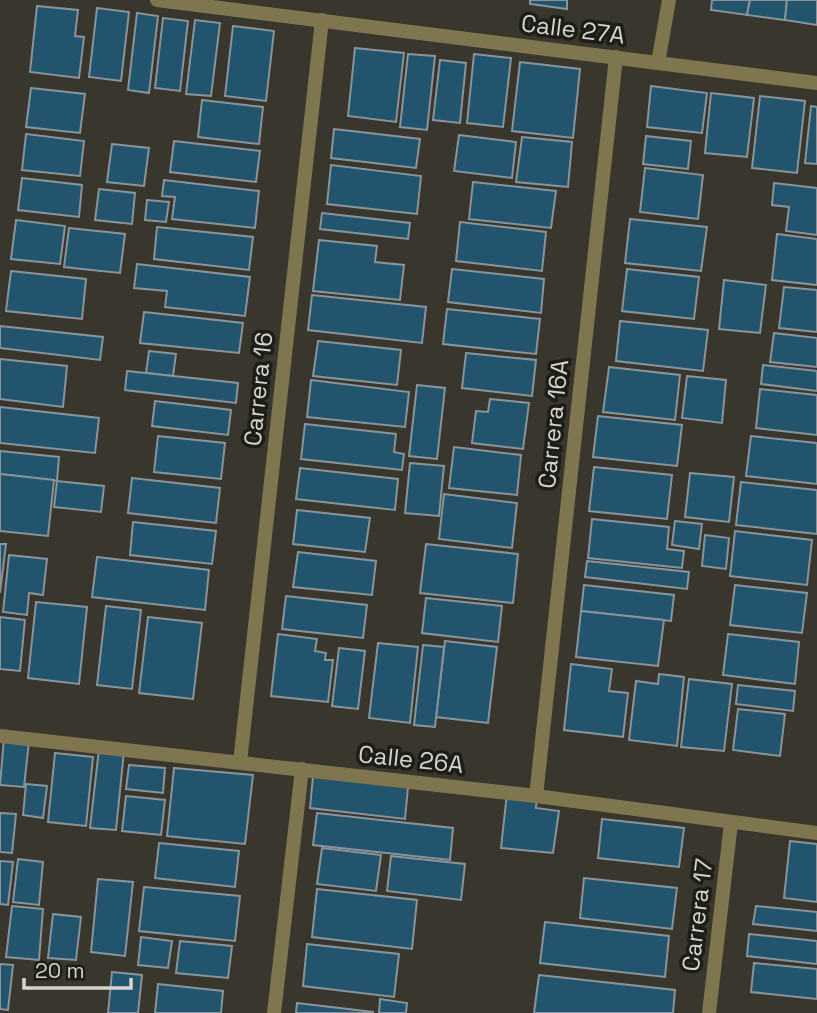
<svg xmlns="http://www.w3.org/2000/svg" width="817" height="1013" font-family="'Space Grotesk',sans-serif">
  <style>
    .building { fill: #22556d; stroke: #88949a; stroke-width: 2 }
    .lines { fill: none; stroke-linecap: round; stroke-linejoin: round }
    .service { stroke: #7f764f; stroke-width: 14 }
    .minor { stroke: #7f764f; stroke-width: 14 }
    .labels { text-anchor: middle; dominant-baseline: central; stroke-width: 7; stroke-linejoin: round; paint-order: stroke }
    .street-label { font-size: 24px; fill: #d5d4ce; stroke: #1e1e19 }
  </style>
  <rect width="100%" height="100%" fill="#38362d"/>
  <g class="building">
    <path d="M 530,0 L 567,0 L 567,9 L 530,4 Z"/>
    <path d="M 712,0 L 750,0 L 747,15 L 711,10 Z"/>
    <path d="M 750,0 L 787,0 L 785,20 L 747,15 Z"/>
    <path d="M 787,0 L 817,0 L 817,25 L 785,20 Z"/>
    <path d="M 37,6 L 78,10 L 75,36 L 84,37 L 79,78 L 30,72 Z"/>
    <path d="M 97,8 L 129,12 L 121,81 L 89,77 Z"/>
    <path d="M 137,13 L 158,16 L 149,93 L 128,90 Z"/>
    <path d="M 163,18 L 188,21 L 180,91 L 155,88 Z"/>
    <path d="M 195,20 L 220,23 L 211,96 L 186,94 Z"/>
    <path d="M 233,26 L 274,31 L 266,101 L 225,96 Z"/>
    <path d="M 355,48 L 404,53 L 396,122 L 348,116 Z"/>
    <path d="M 408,54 L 435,56 L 427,130 L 400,127 Z"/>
    <path d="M 474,54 L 511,58 L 503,127 L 467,123 Z"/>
    <path d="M 440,60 L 466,63 L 460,123 L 433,120 Z"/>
    <path d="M 520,62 L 580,69 L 573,138 L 512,131 Z"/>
    <path d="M 651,86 L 707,93 L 702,133 L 647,127 Z"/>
    <path d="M 31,88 L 85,94 L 80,133 L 26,127 Z"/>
    <path d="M 711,93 L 754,98 L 747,157 L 705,153 Z"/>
    <path d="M 760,96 L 805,101 L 797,173 L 752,168 Z"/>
    <path d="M 202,100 L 263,107 L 259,144 L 198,137 Z"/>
    <path d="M 811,106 L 817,107 L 817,164 L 805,163 Z"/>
    <path d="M 334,129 L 420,139 L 416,168 L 331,158 Z"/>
    <path d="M 26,134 L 84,141 L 80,176 L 22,170 Z"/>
    <path d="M 459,135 L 516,142 L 512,178 L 454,171 Z"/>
    <path d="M 646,136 L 691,141 L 688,169 L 643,164 Z"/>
    <path d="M 522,137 L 572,142 L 568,187 L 516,182 Z"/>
    <path d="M 174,141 L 260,151 L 256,182 L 170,172 Z"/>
    <path d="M 112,144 L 149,148 L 144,186 L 107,182 Z"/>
    <path d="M 331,165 L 421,176 L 417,214 L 327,204 Z"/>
    <path d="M 645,168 L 703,175 L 698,219 L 640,212 Z"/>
    <path d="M 22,178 L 82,185 L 79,217 L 18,210 Z"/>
    <path d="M 164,180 L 259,191 L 255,228 L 172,219 L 175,197 L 162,196 Z"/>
    <path d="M 473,182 L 556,191 L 551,228 L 469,219 Z"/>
    <path d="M 774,183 L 817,188 L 817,235 L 786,231 L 789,207 L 772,205 Z"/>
    <path d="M 99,189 L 135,193 L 132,224 L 95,220 Z"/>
    <path d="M 147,200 L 169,202 L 166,222 L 145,220 Z"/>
    <path d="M 322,213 L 410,223 L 408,239 L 320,229 Z"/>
    <path d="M 630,219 L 707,227 L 701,271 L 625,263 Z"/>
    <path d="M 16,220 L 65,226 L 60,264 L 11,259 Z"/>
    <path d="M 460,222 L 546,232 L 542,271 L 456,261 Z"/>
    <path d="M 157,227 L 253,237 L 249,270 L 154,259 Z"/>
    <path d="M 69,228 L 125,234 L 120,273 L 64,267 Z"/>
    <path d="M 777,234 L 817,239 L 817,285 L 772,280 Z"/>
    <path d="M 319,240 L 377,246 L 375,262 L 404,265 L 400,300 L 313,291 Z"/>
    <path d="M 137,264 L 250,277 L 245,316 L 165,307 L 167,291 L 134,288 Z"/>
    <path d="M 452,269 L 544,279 L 541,313 L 448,302 Z"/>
    <path d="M 627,269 L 699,277 L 694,319 L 622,311 Z"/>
    <path d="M 11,271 L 86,279 L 82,319 L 6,311 Z"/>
    <path d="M 724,280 L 766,285 L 760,333 L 719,329 Z"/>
    <path d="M 784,287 L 817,290 L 817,332 L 779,328 Z"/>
    <path d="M 312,295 L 426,307 L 422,343 L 308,330 Z"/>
    <path d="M 447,309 L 540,319 L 536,354 L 443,344 Z"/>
    <path d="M 144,312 L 243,323 L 239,353 L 140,343 Z"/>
    <path d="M 620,321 L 708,330 L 703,371 L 616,361 Z"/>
    <path d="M 0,326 L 103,337 L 100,360 L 0,348 Z"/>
    <path d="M 774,333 L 817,338 L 817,367 L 770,362 Z"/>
    <path d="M 318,341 L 401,350 L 397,385 L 313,376 Z"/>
    <path d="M 149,351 L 176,354 L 173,376 L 146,373 Z"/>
    <path d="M 466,353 L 536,360 L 532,396 L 462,388 Z"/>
    <path d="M 0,359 L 67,366 L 63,407 L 0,399 Z"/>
    <path d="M 763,365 L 817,371 L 817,391 L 761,384 Z"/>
    <path d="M 609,367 L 680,375 L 675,420 L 603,412 Z"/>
    <path d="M 127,371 L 238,383 L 236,403 L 125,390 Z"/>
    <path d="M 687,376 L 726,380 L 722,423 L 682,418 Z"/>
    <path d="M 311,380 L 409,392 L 405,427 L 307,417 Z"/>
    <path d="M 417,385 L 445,388 L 437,459 L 409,456 Z"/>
    <path d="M 760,389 L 817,395 L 817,435 L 756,428 Z"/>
    <path d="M 490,399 L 529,403 L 523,449 L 472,443 L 476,411 L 488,412 Z"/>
    <path d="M 155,401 L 231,410 L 228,435 L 152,426 Z"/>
    <path d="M 0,407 L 99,418 L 95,453 L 0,443 Z"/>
    <path d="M 598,416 L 682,425 L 677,466 L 593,457 Z"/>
    <path d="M 305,424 L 396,434 L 394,452 L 404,454 L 402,470 L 301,459 Z"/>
    <path d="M 158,436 L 225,443 L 221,479 L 154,472 Z"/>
    <path d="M 751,436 L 817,443 L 817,484 L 746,476 Z"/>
    <path d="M 454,447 L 521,455 L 517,495 L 449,488 Z"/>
    <path d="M 0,451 L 59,457 L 57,481 L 0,474 Z"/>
    <path d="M 410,463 L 444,466 L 439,516 L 405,513 Z"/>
    <path d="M 594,467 L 672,475 L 667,519 L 589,511 Z"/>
    <path d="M 300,468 L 398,479 L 395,510 L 296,499 Z"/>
    <path d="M 690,473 L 734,477 L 729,522 L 685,517 Z"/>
    <path d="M 0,474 L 54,480 L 48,536 L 0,531 Z"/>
    <path d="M 132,478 L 220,488 L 216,523 L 128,513 Z"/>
    <path d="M 57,481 L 104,486 L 101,512 L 54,507 Z"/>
    <path d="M 741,482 L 817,490 L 817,534 L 736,525 Z"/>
    <path d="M 444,494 L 517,503 L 512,548 L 439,539 Z"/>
    <path d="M 297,510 L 370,518 L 365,552 L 293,544 Z"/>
    <path d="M 592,519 L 669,527 L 667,549 L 684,551 L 682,568 L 588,558 Z"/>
    <path d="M 675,521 L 702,524 L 699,549 L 672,545 Z"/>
    <path d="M 133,522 L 216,531 L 212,564 L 130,555 Z"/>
    <path d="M 735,531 L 812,540 L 807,585 L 730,576 Z"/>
    <path d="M 705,535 L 729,538 L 726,569 L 702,566 Z"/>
    <path d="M 0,544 L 6,544 L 0,593 Z"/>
    <path d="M 426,544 L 518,554 L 513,603 L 420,593 Z"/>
    <path d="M 298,552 L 376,561 L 372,595 L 293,587 Z"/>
    <path d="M 9,555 L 47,559 L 43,595 L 29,593 L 27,615 L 3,612 Z"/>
    <path d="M 97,557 L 209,570 L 205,610 L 92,597 Z"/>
    <path d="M 587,561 L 689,572 L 687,589 L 585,577 Z"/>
    <path d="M 584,585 L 674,595 L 671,621 L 581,611 Z"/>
    <path d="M 735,585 L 807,593 L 802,633 L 730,625 Z"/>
    <path d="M 286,596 L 367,605 L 363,638 L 282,629 Z"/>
    <path d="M 426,598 L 502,606 L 498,642 L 422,633 Z"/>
    <path d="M 36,602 L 87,607 L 79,684 L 28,678 Z"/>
    <path d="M 106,606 L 141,610 L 132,689 L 97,685 Z"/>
    <path d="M 581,611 L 664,620 L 658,666 L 576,657 Z"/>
    <path d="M 0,617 L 25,620 L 20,671 L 0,669 Z"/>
    <path d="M 148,617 L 202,623 L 193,699 L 139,693 Z"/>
    <path d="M 278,634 L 317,639 L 315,651 L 326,653 L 325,660 L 333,660 L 328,702 L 271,696 Z"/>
    <path d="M 728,634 L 799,642 L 795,684 L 723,675 Z"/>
    <path d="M 445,641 L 497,647 L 488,723 L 436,717 Z"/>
    <path d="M 378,643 L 418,647 L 410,723 L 369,718 Z"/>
    <path d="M 423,645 L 444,647 L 435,727 L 414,725 Z"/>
    <path d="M 339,648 L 365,651 L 358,709 L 332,706 Z"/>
    <path d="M 571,664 L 612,669 L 609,691 L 628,693 L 623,737 L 564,730 Z"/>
    <path d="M 659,674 L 684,677 L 677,746 L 629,740 L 636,681 L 658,684 Z"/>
    <path d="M 689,679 L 732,684 L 724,751 L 681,747 Z"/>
    <path d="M 738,685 L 795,691 L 793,711 L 736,704 Z"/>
    <path d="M 738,709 L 785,714 L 780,756 L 733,750 Z"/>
    <path d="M 4,738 L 29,741 L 24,787 L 0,785 Z"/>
    <path d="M 99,749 L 124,751 L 116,830 L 90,828 Z"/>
    <path d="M 55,753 L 93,757 L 86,826 L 48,822 Z"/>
    <path d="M 129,765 L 165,768 L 163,793 L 126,789 Z"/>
    <path d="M 174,768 L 253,775 L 245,844 L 167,836 Z"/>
    <path d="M 313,776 L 408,787 L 405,819 L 310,808 Z"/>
    <path d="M 26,784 L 47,786 L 43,818 L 23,815 Z"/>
    <path d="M 507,793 L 537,797 L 536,808 L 559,811 L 553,853 L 501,848 Z"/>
    <path d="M 126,796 L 165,800 L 161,835 L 122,831 Z"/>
    <path d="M 0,813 L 16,814 L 12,853 L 0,852 Z"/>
    <path d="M 317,813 L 453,828 L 450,860 L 313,845 Z"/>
    <path d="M 602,819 L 684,828 L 679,867 L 598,858 Z"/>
    <path d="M 790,841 L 817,844 L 817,902 L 784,898 Z"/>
    <path d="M 159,843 L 239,851 L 235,887 L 155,878 Z"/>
    <path d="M 322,848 L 381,855 L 376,891 L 317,884 Z"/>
    <path d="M 391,856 L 465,864 L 461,900 L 387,891 Z"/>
    <path d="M 18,859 L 43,862 L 39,905 L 13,902 Z"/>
    <path d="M 0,861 L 13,862 L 8,905 L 0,904 Z"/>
    <path d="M 584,878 L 677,888 L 672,929 L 580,918 Z"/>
    <path d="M 98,879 L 133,882 L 125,956 L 91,952 Z"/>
    <path d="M 144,887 L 240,896 L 235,941 L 139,931 Z"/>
    <path d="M 317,889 L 417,900 L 412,949 L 312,937 Z"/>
    <path d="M 12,906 L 43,909 L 39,960 L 6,957 Z"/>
    <path d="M 756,906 L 817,912 L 817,931 L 753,924 Z"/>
    <path d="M 53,914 L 81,917 L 76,960 L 48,958 Z"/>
    <path d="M 545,922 L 669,936 L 665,977 L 540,963 Z"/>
    <path d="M 749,934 L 817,941 L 817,964 L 747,956 Z"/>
    <path d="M 141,937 L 172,941 L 168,968 L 138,965 Z"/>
    <path d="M 180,941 L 232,946 L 228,978 L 176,973 Z"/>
    <path d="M 307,944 L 399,954 L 394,997 L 303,986 Z"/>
    <path d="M 754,963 L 817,969 L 817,999 L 751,992 Z"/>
    <path d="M 0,964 L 13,965 L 8,1010 L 0,1009 Z"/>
    <path d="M 112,972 L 142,975 L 138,1013 L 108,1013 Z"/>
    <path d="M 539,975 L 675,990 L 673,1013 L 534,1013 Z"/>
    <path d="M 158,984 L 223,991 L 221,1013 L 155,1013 Z"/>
    <path d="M 380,999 L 407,1003 L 406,1013 L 379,1013 Z"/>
    <path d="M 297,1003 L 373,1012 L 373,1013 L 296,1013 Z"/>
  </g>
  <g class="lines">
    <path class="service" d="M 658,63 L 669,0"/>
    <g class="minor">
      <path d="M 157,0 L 817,83"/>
      <path d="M 0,736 L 536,796 L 817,833"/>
      <path d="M 240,762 L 322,20"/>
      <path d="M 536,796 L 616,57"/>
      <path d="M 274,1013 L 302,769"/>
      <path d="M 709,1013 L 731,823"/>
    </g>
  </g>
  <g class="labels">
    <g class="street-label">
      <text transform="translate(573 29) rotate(7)">Calle 27A</text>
      <text transform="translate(258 389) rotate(-84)">Carrera 16</text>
      <text transform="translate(553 424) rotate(-84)">Carrera 16A</text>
      <text transform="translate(411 759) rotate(6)">Calle 26A</text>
      <text transform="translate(697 915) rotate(-83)">Carrera 17</text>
    </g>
  </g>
  <path d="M24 978v10h107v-10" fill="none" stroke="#d5d4ce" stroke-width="3.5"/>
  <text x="35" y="978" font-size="21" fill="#d5d4ce" stroke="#1e1e19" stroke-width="5" paint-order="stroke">20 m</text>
</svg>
